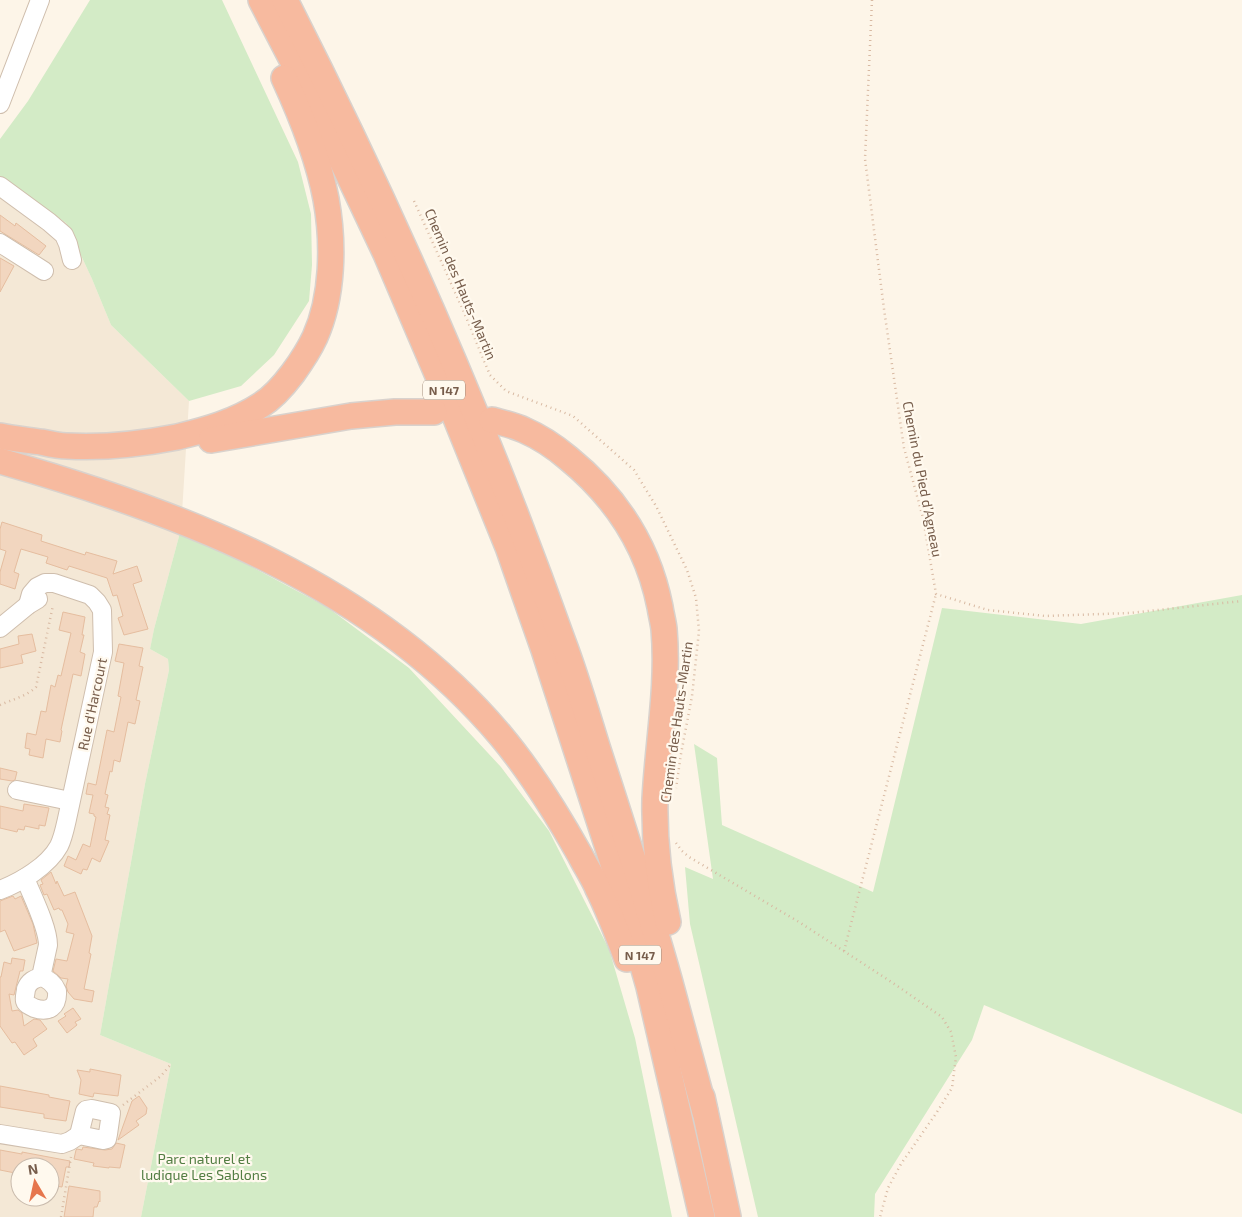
<svg xmlns="http://www.w3.org/2000/svg" width="1242" height="1217" font-family="'Exo 2',sans-serif">
  <style>
    .residential { fill: #f4e8d6; fill-rule: evenodd }
    .green { fill: #d3ebc6 }
    .building { fill: #f2d6bf; stroke: #e5bd9f }
    .lines { fill: none; stroke-linecap: round; stroke-linejoin: round }
    .minor-casing { stroke: #cfbead; stroke-width: 20 }
    .highway-casing { stroke: #d9d2cd; stroke-width: 28 }
    .path { stroke: #d8b9a2; stroke-width: 2.5; stroke-dasharray: 1 4; stroke-linecap: butt }
    .minor { stroke: #fff; stroke-width: 18 }
    .highway { stroke: #f7ba9f; stroke-width: 25 }
    .labels { text-anchor: middle; dominant-baseline: central; stroke-width: 4.5; stroke-linejoin: round; paint-order: stroke }
    .shield { fill: #fff9ee; stroke: #a08c7c; stroke-width: 1 }
    .shield-label { font-size: 12px; font-weight: bold; fill: #775d4b }
    .street-label { font-size: 14px; fill: #775d4b; stroke: #fff9ee }
    .park-label { font-size: 14px; fill: #527d42; stroke: #fff9ee }
  </style>
  <rect width="100%" height="100%" fill="#fdf5e8"/>
  <path class="residential" d="M 0,176 L 66,223 L 92,279 L 111,325 L 189,401 L 181,529 L 154,629 L 150,649 L 168,659 L 169,670 L 145,784 L 100,1035 L 171,1064 L 141,1217 L 0,1217 ZM 20,1167 L 50,1167 L 50,1197 L 20,1197 Z"/>
  <g class="green">
    <path d="M 90,0 L 222,0 L 298,162 L 311,214 L 312,265 L 309,301 L 274,355 L 241,386 L 189,401 L 111,325 L 92,279 L 66,223 L 0,176 L 0,139 L 28,101 Z"/>
    <path d="M 181,529 L 327,607 L 409,668 L 501,767 L 549,831 L 609,949 L 635,1038 L 672,1217 L 141,1217 L 171,1064 L 100,1035 L 145,784 L 169,670 L 168,659 L 150,649 L 154,629 Z"/>
    <path d="M 1242,595 L 1242,1114 L 984,1005 L 972,1040 L 875,1194 L 874,1217 L 758,1217 L 690,924 L 685,867 L 713,879 L 694,744 L 717,758 L 722,825 L 873,892 L 942,608 L 1081,624 Z"/>
  </g>
  <g class="building">
    <path d="M 0,215 L 15,226 L 16,223 L 46,246 L 39,255 L 0,231 Z"/>
    <path d="M 0,258 L 14,266 L 0,292 Z"/>
    <path d="M 2,522 L 42,535 L 41,541 L 85,555 L 86,552 L 117,561 L 113,574 L 137,566 L 142,581 L 133,584 L 148,629 L 124,635 L 118,618 L 123,616 L 117,595 L 113,596 L 107,578 L 69,566 L 67,570 L 46,563 L 48,557 L 21,549 L 14,572 L 19,574 L 15,589 L 0,584 L 0,572 L 6,551 L 0,549 L 0,529 Z"/>
    <path d="M 63,612 L 85,617 L 82,635 L 84,635 L 80,652 L 85,654 L 81,676 L 73,674 L 61,730 L 62,731 L 60,742 L 46,739 L 43,758 L 29,755 L 30,749 L 25,748 L 27,733 L 36,735 L 41,711 L 46,712 L 51,685 L 55,687 L 58,675 L 61,676 L 71,633 L 59,630 Z"/>
    <path d="M 32,634 L 36,651 L 21,655 L 23,663 L 0,668 L 0,649 L 19,644 L 18,636 Z"/>
    <path d="M 119,644 L 143,648 L 139,666 L 143,667 L 136,700 L 140,701 L 135,724 L 128,722 L 120,762 L 114,760 L 112,772 L 110,771 L 105,794 L 108,795 L 105,807 L 109,808 L 107,814 L 110,815 L 105,840 L 109,841 L 100,862 L 92,858 L 87,870 L 83,869 L 81,874 L 64,866 L 68,856 L 76,860 L 83,844 L 90,847 L 96,817 L 94,816 L 94,814 L 89,813 L 93,795 L 86,794 L 88,783 L 96,785 L 107,730 L 114,732 L 121,697 L 118,696 L 124,663 L 115,661 Z"/>
    <path d="M 0,768 L 17,772 L 15,780 L 12,781 L 0,779 Z"/>
    <path d="M 24,804 L 49,808 L 45,826 L 39,825 L 39,829 L 25,826 L 24,830 L 18,829 L 17,832 L 0,828 L 0,806 L 23,811 Z"/>
    <path d="M 51,872 L 56,884 L 57,881 L 64,896 L 75,892 L 92,936 L 89,953 L 91,954 L 84,989 L 94,991 L 92,1002 L 74,999 L 68,992 L 66,986 L 68,979 L 61,978 L 53,971 L 56,959 L 67,961 L 74,934 L 66,932 L 68,924 L 62,910 L 60,910 L 59,908 L 54,910 L 47,894 L 44,895 L 40,885 L 43,884 L 41,880 Z"/>
    <path d="M 13,896 L 15,899 L 21,896 L 33,924 L 37,943 L 14,951 L 5,930 L 0,932 L 0,901 Z"/>
    <path d="M 12,958 L 25,960 L 23,971 L 20,971 L 14,995 L 9,994 L 12,1011 L 18,1010 L 22,1013 L 24,1026 L 34,1019 L 40,1020 L 47,1029 L 33,1039 L 37,1046 L 24,1055 L 15,1042 L 12,1043 L 0,1026 L 0,977 L 1,977 L 4,962 L 11,964 Z"/>
    <path d="M 73,1008 L 81,1019 L 75,1022 L 77,1025 L 67,1033 L 58,1021 L 66,1016 L 64,1014 Z"/>
    <path d="M 90,1069 L 121,1075 L 118,1096 L 94,1093 L 93,1097 L 79,1094 L 81,1080 L 77,1070 L 90,1072 Z"/>
    <path d="M 0,1086 L 49,1095 L 49,1097 L 70,1101 L 66,1121 L 44,1118 L 44,1114 L 0,1107 Z"/>
    <path d="M 139,1096 L 147,1108 L 146,1114 L 136,1121 L 139,1125 L 118,1140 L 132,1101 Z"/>
    <path d="M 116,1143 L 125,1145 L 120,1168 L 109,1167 L 109,1168 L 93,1166 L 94,1163 L 74,1159 L 76,1150 L 77,1149 L 82,1150 L 83,1147 L 105,1150 L 112,1149 Z"/>
    <path d="M 0,1150 L 22,1154 L 22,1152 L 70,1161 L 69,1167 L 66,1167 L 62,1187 L 50,1185 L 50,1167 L 20,1167 L 20,1174 L 0,1170 Z"/>
    <path d="M 69,1186 L 100,1191 L 100,1202 L 99,1201 L 97,1207 L 94,1207 L 93,1217 L 64,1217 Z"/>
  </g>
  <g class="lines">
    <defs>
      <g id="minor">
        <path d="M 0,104 L 40,0"/>
        <path d="M 0,186 L 49,222 L 64,235 L 68,244 L 72,260"/>
        <path d="M 0,243 L 44,271"/>
        <path d="M 0,628 L 28,605 L 38,599"/>
        <path d="M 17,790 L 70,801"/>
        <path d="M 25,878 C 32,896 48,927 48,945 L 41,977"/>
        <path d="M 0,890 C 21,882 48,866 59,846 C 63,838 65,828 67,819 L 103,652 L 102,610 L 97,602 L 90,595 L 54,583 L 45,583 L 37,587 L 31,594 L 28,605"/>
        <path d="M 41,977 C 48,979 54,984 57,991 C 58,1007 49,1013 34,1008 C 31,1006 26,1005 25,1001 C 24,997 26,992 26,989 C 29,981 34,979 41,977 Z"/>
        <path d="M 92,1109 L 111,1113 L 108,1134 L 107,1139 L 103,1140 L 79,1135 L 85,1111 L 86,1110 Z"/>
        <path d="M 0,1134 L 62,1144 L 70,1141 L 79,1135"/>
      </g>
      <g id="highway">
        <path d="M 261,0 L 315,104 L 386,254 L 453,411 L 508,547 L 544,650 L 620,885 L 649,987 L 702,1217"/>
        <path d="M 285,0 C 391,208 485,422 563,642 C 577,679 588,718 600,756 C 624,830 648,904 669,979 C 681,1023 693,1067 705,1112"/>
        <path d="M 492,420 C 502,423 514,425 524,430 C 540,437 555,447 568,458 C 616,497 648,546 660,607 C 661,614 663,621 664,629 C 669,685 658,742 655,799 C 654,841 659,882 668,922"/>
        <path d="M 0,436 C 14,439 27,440 41,442 C 50,444 59,446 67,446 C 104,448 141,444 177,437 C 206,430 235,422 261,405 C 274,397 284,385 293,373 C 301,362 309,350 315,337 C 333,297 334,243 326,199 C 318,157 302,117 284,78"/>
        <path d="M 211,440 L 351,416 L 395,412 L 434,412"/>
        <path d="M 0,461 C 184,513 375,586 501,736 C 532,773 557,814 580,855 C 586,867 593,877 598,889 C 609,911 618,935 627,959"/>
        <path d="M 702,1097 L 728,1217"/>
      </g>
    </defs>
    <use href="#minor" class="minor-casing"/>
    <use href="#highway" class="highway-casing"/>
    <g class="path">
      <path d="M 872,0 L 865,159 L 884,309 L 904,448 L 923,518 L 936,594 L 988,610 L 1045,616 L 1130,613 L 1242,601"/>
      <path d="M 414,201 L 463,310 L 490,375 L 506,391 L 573,416 L 634,470 L 656,506 L 687,570 L 696,598 L 699,631 L 692,696 L 681,754 L 676,788"/>
      <path d="M 0,705 C 11,700 27,696 36,687 L 53,605"/>
      <path d="M 676,843 L 682,851 L 689,857 L 799,922 L 893,983 L 942,1017 L 951,1032 L 956,1057 L 952,1088 L 937,1112 L 901,1164 L 888,1188 L 880,1217"/>
      <path d="M 844,951 L 936,594"/>
      <path d="M 123,1105 L 161,1076 L 171,1064"/>
      <path d="M 61,1217 L 71,1157"/>
    </g>
    <use href="#minor" class="minor"/>
    <use href="#highway" class="highway"/>
  </g>
  <g class="labels">
    <g class="shield">
      <rect x="423" y="380.5" width="42" height="19" rx="4"/>
      <rect x="619" y="945.5" width="42" height="19" rx="4"/>
    </g>
    <g class="shield-label">
      <text x="444" y="390">N 147</text>
      <text x="640" y="955">N 147</text>
    </g>
    <g class="street-label">
      <text transform="translate(461 284) rotate(67)">Chemin des Hauts-Martin</text>
      <text transform="translate(923 479) rotate(79)">Chemin du Pied d’Agneau</text>
      <text transform="translate(92 704) rotate(-78)">Rue d'Harcourt</text>
      <text transform="translate(676 722) rotate(-82)">Chemin des Hauts-Martin</text>
    </g>
    <g class="park-label">
      <text x="204" y="1158">Parc naturel et<tspan x="204" dy="16">ludique Les Sablons</tspan></text>
    </g>
  </g>
  <g transform="translate(35 1182) rotate(351)"><circle r="24" fill="#fff9ee" stroke="#c9bbad"/>
  <path d="M0-4L9 19L0 12L-9 19Z" fill="#e6764d"/>
  <text y="-8" font-size="14" font-weight="bold" text-anchor="middle" fill="#775d4b">N</text>
  </g>
</svg>
